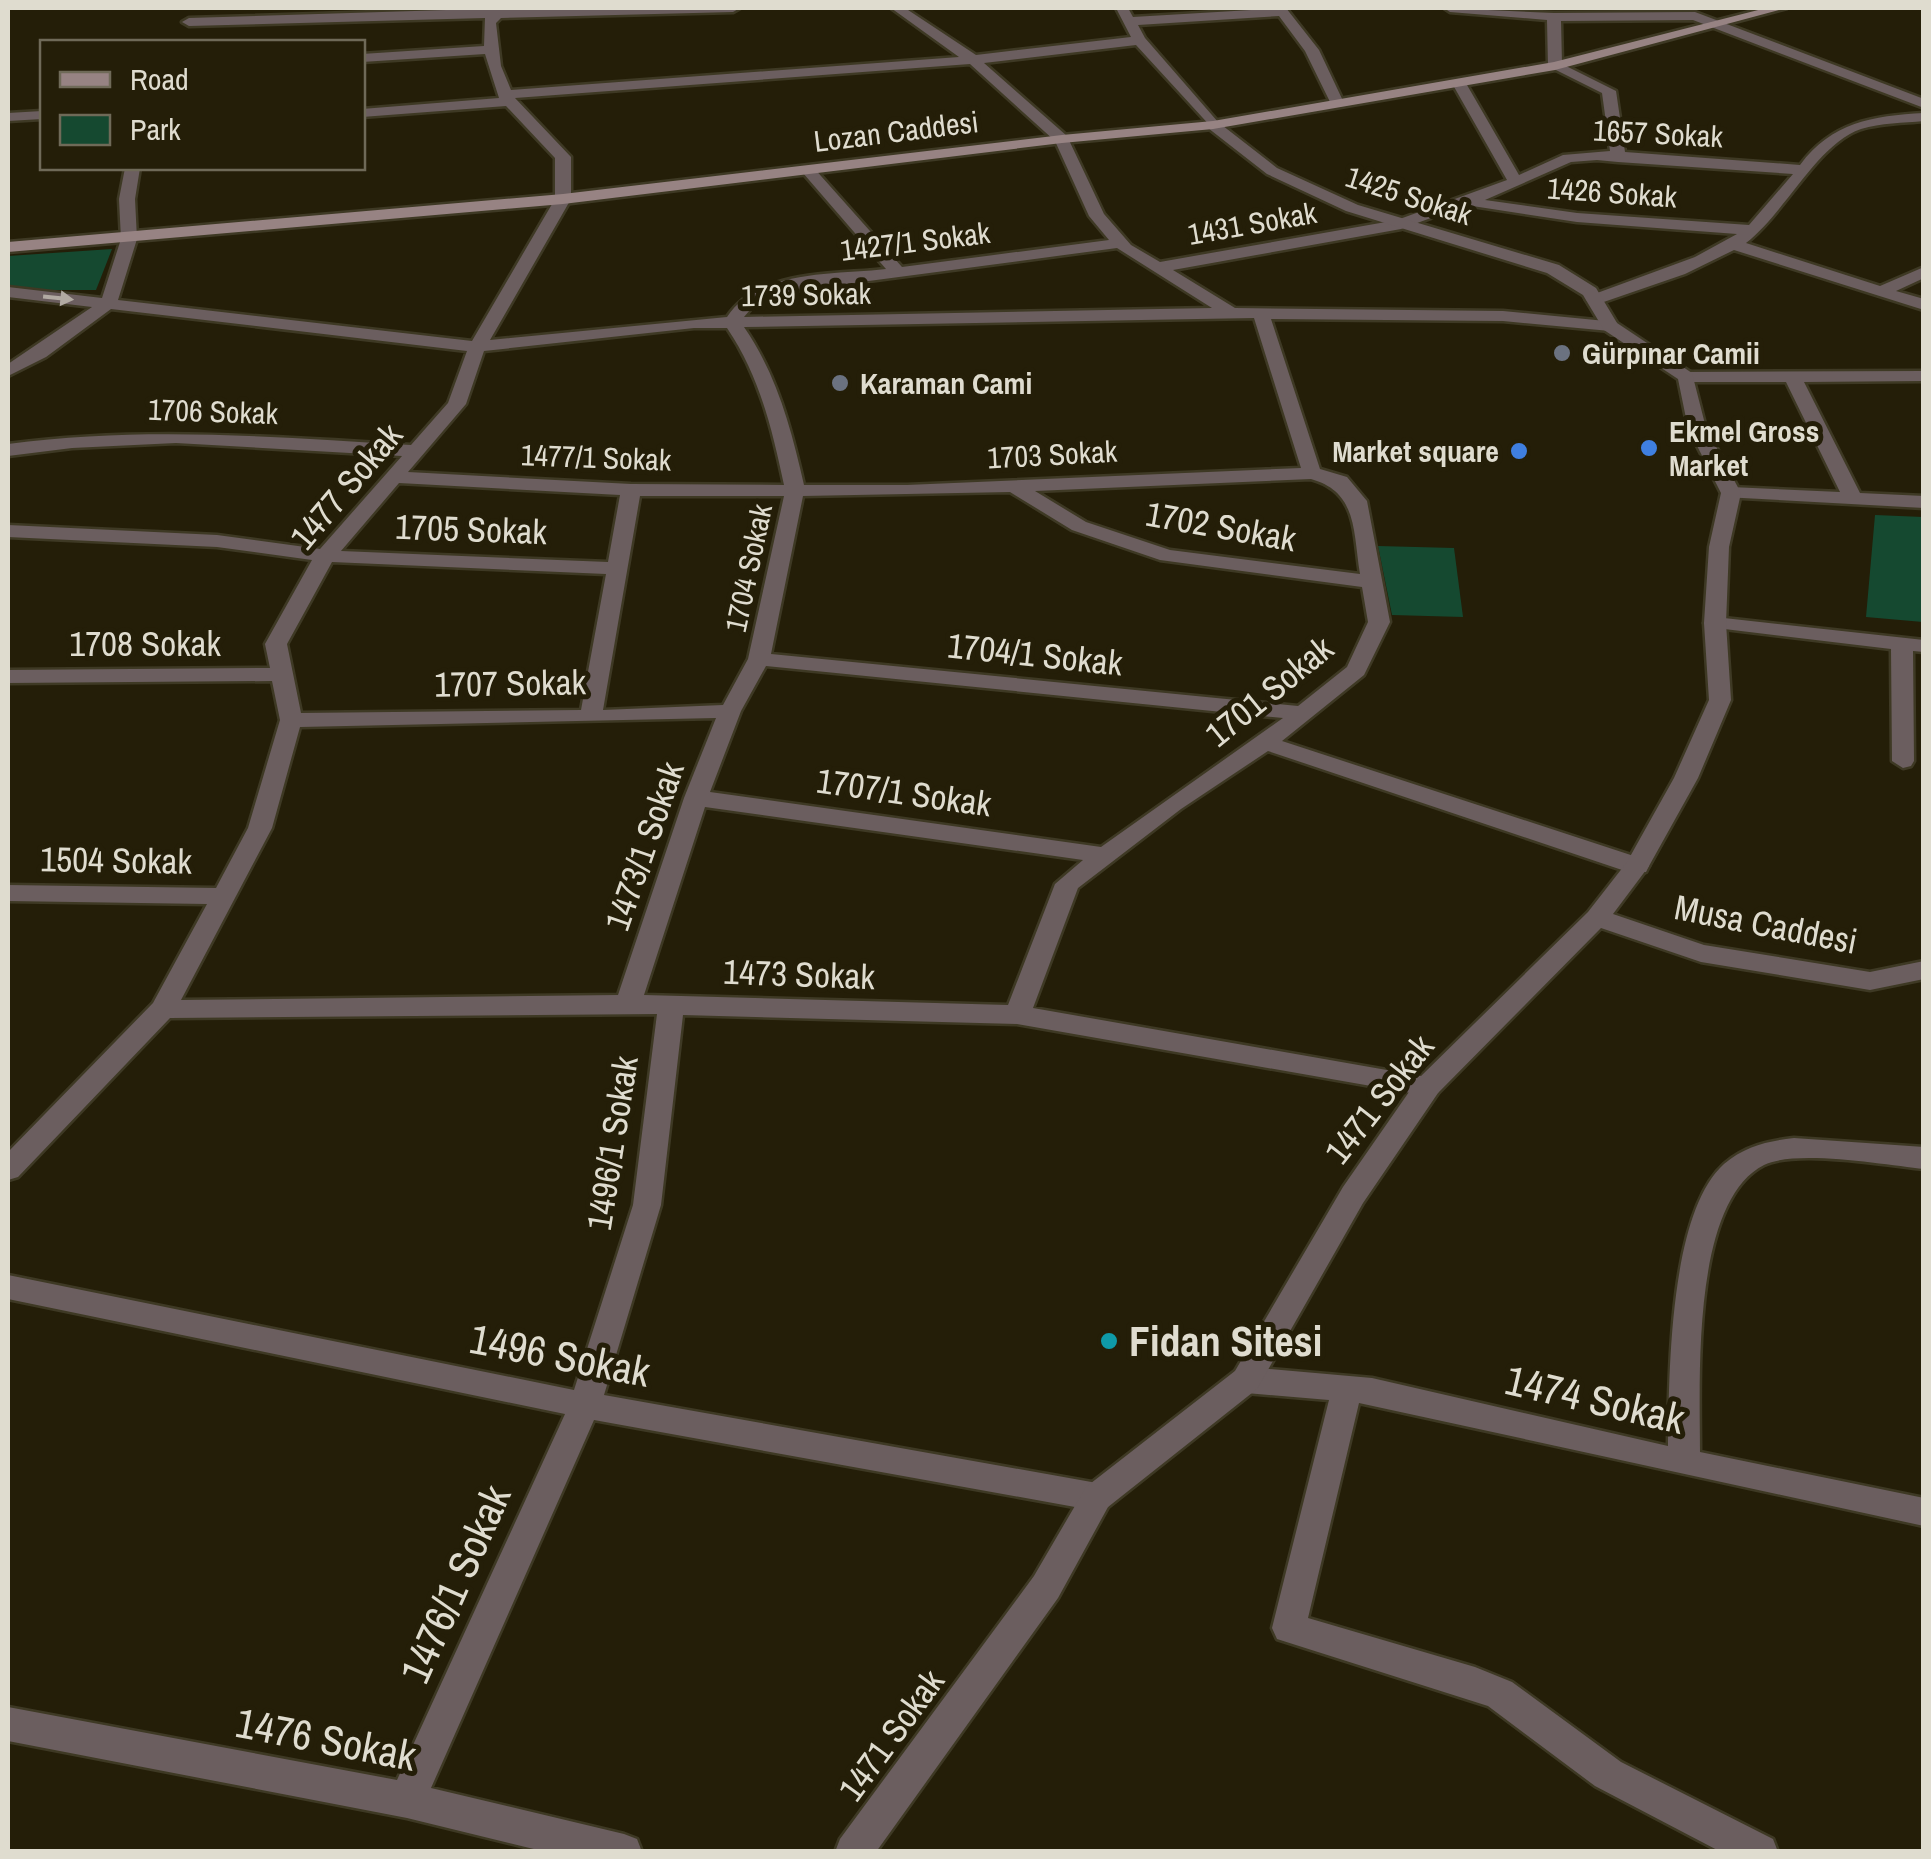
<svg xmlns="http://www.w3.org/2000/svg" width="1931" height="1859" font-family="'Archivo Narrow',sans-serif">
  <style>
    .green { fill: #154930 }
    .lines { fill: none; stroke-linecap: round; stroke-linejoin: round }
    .minor-casing { stroke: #3e3924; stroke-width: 5 }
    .tertiary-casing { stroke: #3e3924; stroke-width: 5 }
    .secondary-casing { stroke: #3e3924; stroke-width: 5 }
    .minor { fill: #6b5e5f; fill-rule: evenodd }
    .tertiary { fill: #6b5e5f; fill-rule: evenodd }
    .secondary { fill: #978383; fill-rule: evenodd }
    .oneway { fill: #b1aaa2 }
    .worship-dot { fill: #6b7280; stroke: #241e08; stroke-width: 4 }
    .shop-dot { fill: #3f7fe0; stroke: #241e08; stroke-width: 4 }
    .culture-dot { fill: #0f9aa8; stroke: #241e08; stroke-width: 4 }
    .labels { text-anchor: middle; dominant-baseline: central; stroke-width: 10; stroke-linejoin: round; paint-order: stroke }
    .far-street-label { font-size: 30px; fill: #dfdccf; stroke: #241e08 }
    .far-poi-label { font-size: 30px; font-weight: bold; fill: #dfdccf; stroke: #241e08; text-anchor: start }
    .street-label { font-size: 35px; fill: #dfdccf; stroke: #241e08 }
    .near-poi-label { font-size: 42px; font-weight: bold; fill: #dfdccf; stroke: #241e08; text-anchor: start }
    .near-street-label { font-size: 42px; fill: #dfdccf; stroke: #241e08 }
  </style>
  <rect width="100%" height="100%" fill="#241e08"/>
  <g class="green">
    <path d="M 112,249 L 96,290 L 8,290 L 8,256 Z"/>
    <path d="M 1875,515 L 1923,517 L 1923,622 L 1866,617 Z"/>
    <path d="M 1378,546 L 1454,548 L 1463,617 L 1392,615 Z"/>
  </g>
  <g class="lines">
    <defs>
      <g id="minor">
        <path d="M 510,8 L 740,8 L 733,12 L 501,18 L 496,23 L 501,66 L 511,90 L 959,57 L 891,8 L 905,8 L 976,55 L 1131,37 L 1116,8 L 1128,8 L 1133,17 L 1286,8 L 1319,50 L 1344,103 L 1342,106 L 1332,106 L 1305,51 L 1279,16 L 1138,25 L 1145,38 L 1218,122 L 1218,128 L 1213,129 L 1136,45 L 984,63 L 1067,136 L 1104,214 L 1131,245 L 1160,262 L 1397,220 L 1507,180 L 1453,85 L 1460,81 L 1467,85 L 1519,175 L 1563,155 L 1610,151 L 1602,93 L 1548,66 L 1547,20 L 1450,12 L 1444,8 L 1554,13 L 1695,12 L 1924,99 L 1924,108 L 1693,20 L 1561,21 L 1562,64 L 1616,91 L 1625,152 L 1800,165 C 1832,122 1872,116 1924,113 L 1924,121 C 1903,123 1881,123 1861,129 C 1817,144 1786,212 1746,243 L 1880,286 L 1924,267 L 1924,278 L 1896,291 L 1924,299 L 1924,310 L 1734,250 L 1685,274 L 1595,305 L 1586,300 L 1589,296 L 1695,257 L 1737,234 L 1577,222 L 1466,205 L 1401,229 L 1173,270 L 1235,308 L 1503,311 L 1616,322 L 1619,326 L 1610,331 L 1503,321 L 1271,319 L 1320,469 L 1347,477 L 1367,501 L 1390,622 L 1364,675 L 1282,741 L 1646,860 L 1649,866 L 1646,872 L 1628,872 L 1268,751 L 1181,809 L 1078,888 L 1033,1008 L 1438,1079 L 1441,1086 L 1438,1093 L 1428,1096 L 1017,1024 L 683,1015 L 661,1205 L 604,1395 L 1097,1483 L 1108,1487 L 1113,1497 L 1108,1507 L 1097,1511 L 594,1420 L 431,1788 L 624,1834 L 637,1839 L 642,1852 L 546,1852 L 407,1818 L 8,1741 L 8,1707 L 397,1780 L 565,1414 L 8,1299 L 8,1275 L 574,1390 L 633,1205 L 657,1014 L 170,1018 L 18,1177 L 8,1180 L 8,1152 L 153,1003 L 207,904 L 8,901 L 8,885 L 216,888 L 248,828 L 280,720 L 272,681 L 8,683 L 8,670 L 270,668 L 265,644 L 312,560 L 217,547 L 8,537 L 8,525 L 217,535 L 320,549 L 402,456 L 176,443 L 72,448 L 8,456 L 8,444 C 145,426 273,437 411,445 L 448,403 L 467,351 L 111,309 L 46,357 L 8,376 L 8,364 L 92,307 L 8,297 L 8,287 L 102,298 L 121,239 L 119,199 L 125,168 L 140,168 L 135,199 L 137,239 L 118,300 L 472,341 L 555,199 L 555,158 L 506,106 L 362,117 L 362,109 L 499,98 L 485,54 L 362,62 L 362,54 L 484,46 L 485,18 L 189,26 L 182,22 L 189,18 ZM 970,64 L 1055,141 L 1089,216 L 1109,240 L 902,267 L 813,167 L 803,167 L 803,173 L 886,269 C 834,275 759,269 727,317 L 490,340 L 571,199 L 571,157 L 515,98 ZM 1597,160 L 1618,162 L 1793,174 L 1749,225 L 1577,213 L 1485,200 L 1571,162 ZM 1117,248 L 1212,308 L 744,317 L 755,304 L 778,293 ZM 1254,318 L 1301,468 L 907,485 L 804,485 C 791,428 777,375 744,327 ZM 694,328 L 727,328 C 759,375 772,428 784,485 L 631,484 L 408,472 L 466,404 L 484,351 ZM 1311,479 C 1358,492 1353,532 1360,574 L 1170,550 L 1086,522 L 1035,491 ZM 399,483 L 620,495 L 608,562 L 341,551 ZM 1010,492 L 1072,530 L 1160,560 L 1362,587 L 1368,622 L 1347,667 L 1298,706 L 771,654 L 803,496 ZM 640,496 L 784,496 L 748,659 L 723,705 L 603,710 ZM 332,562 L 606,574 L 581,710 L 301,713 L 287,644 ZM 766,666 L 1283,718 L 1101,847 L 710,792 L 741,711 ZM 716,718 L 684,798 L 618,995 L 181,1000 L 272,828 L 300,727 ZM 705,807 L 1083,860 L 1055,884 L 1008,1005 L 644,995 Z"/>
        <path d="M 42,111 L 42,119 L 8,121 L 8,113 Z"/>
        <path d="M 1924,371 L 1924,381 L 1804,382 L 1860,493 L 1924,496 L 1924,508 L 1724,497 L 1724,489 L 1731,487 L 1840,492 L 1786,382 L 1686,382 L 1677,377 L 1686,372 Z"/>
        <path d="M 1715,617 L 1924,640 L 1924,652 L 1913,651 L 1914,761 L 1911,766 L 1903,768 L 1892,761 L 1891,649 L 1708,627 L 1704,623 L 1708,619 Z"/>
        <path d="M 1794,1138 L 1924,1147 L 1924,1169 C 1886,1165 1796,1149 1764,1165 C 1691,1202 1700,1381 1700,1452 L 1924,1498 L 1924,1526 L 1359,1403 L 1308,1618 L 1475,1667 L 1512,1682 L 1621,1762 L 1773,1839 L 1778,1852 L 1721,1852 L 1595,1786 L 1488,1706 L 1277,1639 L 1272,1628 L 1329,1400 L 1246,1393 L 1235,1389 L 1231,1380 L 1235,1371 L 1246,1367 L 1372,1378 L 1668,1446 C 1669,1376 1669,1213 1724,1164 C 1745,1146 1768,1141 1794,1138 Z"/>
      </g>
      <path id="tertiary" d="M 1208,122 L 1218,122 L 1277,168 L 1358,205 L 1559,265 L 1596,288 L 1617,323 L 1692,373 L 1706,428 L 1741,493 L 1729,547 L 1726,623 L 1731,700 L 1698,778 L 1649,866 L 1613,914 L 1704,945 L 1870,972 L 1924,961 L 1924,979 L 1870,990 L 1701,962 L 1601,928 L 1438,1093 L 1363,1203 L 1257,1389 L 1108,1507 L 1058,1598 L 876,1852 L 835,1852 L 840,1839 L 1034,1576 L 1086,1487 L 1235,1371 L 1343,1187 L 1418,1079 L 1588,912 L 1627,862 L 1674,778 L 1709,700 L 1704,623 L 1709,547 L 1721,493 L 1688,428 L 1678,379 L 1604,330 L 1583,295 L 1547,273 L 1346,211 L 1267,174 L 1208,128 Z"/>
      <path id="secondary" d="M 1766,8 L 1787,8 L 1555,70 L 1213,129 L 1062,143 L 563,204 L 8,252 L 8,242 L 563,194 L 1062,135 L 1213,121 L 1554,62 Z"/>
    </defs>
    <use href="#minor" class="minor-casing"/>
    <use href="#tertiary" class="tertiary-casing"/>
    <use href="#secondary" class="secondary-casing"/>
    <use href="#minor" class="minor"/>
    <use href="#tertiary" class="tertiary"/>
    <use href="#secondary" class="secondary"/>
  </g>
  <defs><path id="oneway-solid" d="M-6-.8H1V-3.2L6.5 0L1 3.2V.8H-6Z" transform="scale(2.5)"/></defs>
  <use class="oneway" href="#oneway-solid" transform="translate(58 298) rotate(6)"/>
  <g class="worship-dot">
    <circle cx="1562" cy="353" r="10"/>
    <circle cx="840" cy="383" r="10"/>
  </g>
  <g class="shop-dot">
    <circle cx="1649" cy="448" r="10"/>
    <circle cx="1519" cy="451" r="10"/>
  </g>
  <circle class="culture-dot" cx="1109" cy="1341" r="10"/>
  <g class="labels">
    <g class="far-street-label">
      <text transform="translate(896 131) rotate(-7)">Lozan Caddesi</text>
      <text transform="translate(1658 133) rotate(3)">1657 Sokak</text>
      <text transform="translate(1612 192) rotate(4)">1426 Sokak</text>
      <text transform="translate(1409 195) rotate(18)">1425 Sokak</text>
      <text transform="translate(1252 223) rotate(-10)">1431 Sokak</text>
      <text transform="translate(915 241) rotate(-7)">1427/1 Sokak</text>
      <text transform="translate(806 294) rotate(-1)">1739 Sokak</text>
      <text transform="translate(213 411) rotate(2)">1706 Sokak</text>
      <text transform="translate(1052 454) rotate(-3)">1703 Sokak</text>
      <text transform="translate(596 457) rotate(2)">1477/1 Sokak</text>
      <text transform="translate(748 568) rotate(-78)">1704 Sokak</text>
    </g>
    <g class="far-poi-label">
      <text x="1582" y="353">Gürpınar Camii</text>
      <text x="860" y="383">Karaman Cami</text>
      <text x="1669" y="431">Ekmel Gross<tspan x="1669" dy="34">Market</tspan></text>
      <text x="1499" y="451" text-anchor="end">Market square</text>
    </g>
    <g class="street-label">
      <text transform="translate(346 486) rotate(-50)">1477 Sokak</text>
      <text transform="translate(1221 526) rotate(10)">1702 Sokak</text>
      <text transform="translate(471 529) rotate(2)">1705 Sokak</text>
      <text x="145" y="643">1708 Sokak</text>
      <text transform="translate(1035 654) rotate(6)">1704/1 Sokak</text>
      <text transform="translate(510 683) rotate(-1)">1707 Sokak</text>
      <text transform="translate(1269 691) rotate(-39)">1701 Sokak</text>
      <text transform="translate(904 792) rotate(8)">1707/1 Sokak</text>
      <text transform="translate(644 846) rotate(-71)">1473/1 Sokak</text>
      <text transform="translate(116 860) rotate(1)">1504 Sokak</text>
      <text transform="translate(1766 924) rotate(11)">Musa Caddesi</text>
      <text transform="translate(799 974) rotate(2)">1473 Sokak</text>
      <text transform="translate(1379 1099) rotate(-52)">1471 Sokak</text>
      <text transform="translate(612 1143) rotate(-81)">1496/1 Sokak</text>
      <text transform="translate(891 1735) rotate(-54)">1471 Sokak</text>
    </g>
    <g class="near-poi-label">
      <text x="1129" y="1341">Fidan Sitesi</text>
    </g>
    <g class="near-street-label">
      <text transform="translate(560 1355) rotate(11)">1496 Sokak</text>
      <text transform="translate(1595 1399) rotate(13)">1474 Sokak</text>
      <text transform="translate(455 1584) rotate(-66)">1476/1 Sokak</text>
      <text transform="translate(326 1739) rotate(11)">1476 Sokak</text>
    </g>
  </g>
  <rect width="1931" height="1859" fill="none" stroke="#dfdccf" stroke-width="20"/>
  <rect x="40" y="40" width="325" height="130" fill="#241e08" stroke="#6f6a58" stroke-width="2.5"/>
  <rect x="60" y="72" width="50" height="15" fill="#978383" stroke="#6f6a58" stroke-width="2.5"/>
  <text x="130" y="90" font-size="30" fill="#dfdccf">Road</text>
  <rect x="60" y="115" width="50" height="30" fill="#154930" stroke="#6f6a58" stroke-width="2.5"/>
  <text x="130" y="140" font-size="30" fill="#dfdccf">Park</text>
</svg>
